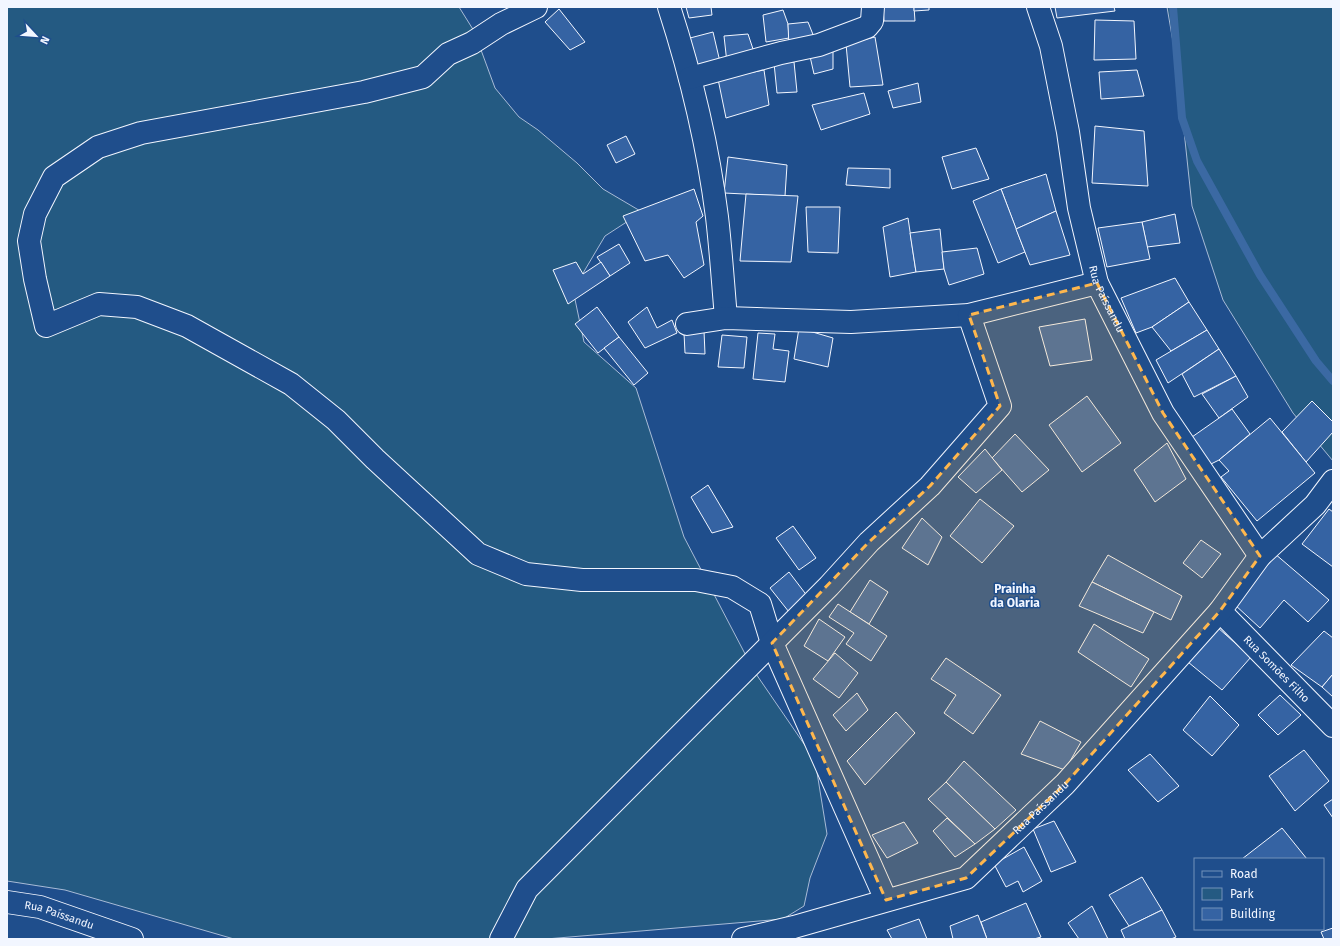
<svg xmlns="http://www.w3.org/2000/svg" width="1340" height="946" font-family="'Fira Sans',sans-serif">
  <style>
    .green { fill: #245a82; stroke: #a8bbd7 }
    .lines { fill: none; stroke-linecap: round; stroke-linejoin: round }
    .stream { stroke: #3b69a3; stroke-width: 8 }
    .building { fill: #3563a3; stroke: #f2f6ff }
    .minor-casing { stroke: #f2f6ff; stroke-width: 24 }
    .minor { stroke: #1f4e8c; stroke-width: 22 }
    .marked { fill: #ffb74d; fill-opacity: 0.2; stroke: #ffb74d; stroke-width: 3; stroke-dasharray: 8 5; stroke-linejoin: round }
    .labels { text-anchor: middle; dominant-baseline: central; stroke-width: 3; stroke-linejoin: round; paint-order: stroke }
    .street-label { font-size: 11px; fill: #f2f6ff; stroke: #1f4e8c }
    .neighbourhood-label { font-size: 12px; font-weight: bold; fill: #f2f6ff; stroke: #1f4e8c }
  </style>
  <rect width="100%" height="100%" fill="#1f4e8c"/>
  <g class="green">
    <path d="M 7,7 L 459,7 L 474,31 L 495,88 L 519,117 L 538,130 L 577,163 L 603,189 L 642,212 L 605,236 L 573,290 L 584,342 L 636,388 L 684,537 L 754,671 L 815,760 L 827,834 L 810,878 L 804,906 L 783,919 L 546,939 L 234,939 L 65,890 L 7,881 Z"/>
    <path d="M 1167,7 L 1333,7 L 1333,461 L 1293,413 L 1223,300 L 1192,206 L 1177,65 Z"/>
  </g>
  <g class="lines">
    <path class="stream" d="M 1173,7 L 1182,118 L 1197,161 L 1260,275 L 1316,361 L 1333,381"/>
  </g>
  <g class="building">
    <path d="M 686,7 L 711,7 L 712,15 L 689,18 Z"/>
    <path d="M 883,7 L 914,7 L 915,21 L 884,21 Z"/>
    <path d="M 914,7 L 929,7 L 929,10 L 914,11 Z"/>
    <path d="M 1055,7 L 1114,7 L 1115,11 L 1057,18 Z"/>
    <path d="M 559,9 L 585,42 L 570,50 L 545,22 Z"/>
    <path d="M 783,10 L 788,24 L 789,38 L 766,42 L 763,15 Z"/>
    <path d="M 1095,20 L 1134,21 L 1136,59 L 1094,60 Z"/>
    <path d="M 808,22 L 816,42 L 789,47 L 788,24 Z"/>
    <path d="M 713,32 L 720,62 L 698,66 L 690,38 Z"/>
    <path d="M 748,34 L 756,58 L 727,63 L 724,36 Z"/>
    <path d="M 875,37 L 883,85 L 850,87 L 846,44 Z"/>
    <path d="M 833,47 L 833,69 L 814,74 L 809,52 Z"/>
    <path d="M 794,62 L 797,92 L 777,93 L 774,63 Z"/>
    <path d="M 764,70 L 769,105 L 726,118 L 718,79 Z"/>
    <path d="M 1137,70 L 1144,96 L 1101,99 L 1099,72 Z"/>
    <path d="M 918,83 L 921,102 L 893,108 L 888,91 Z"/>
    <path d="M 864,93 L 870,114 L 821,130 L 812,105 Z"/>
    <path d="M 1095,126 L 1144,131 L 1148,186 L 1092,183 Z"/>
    <path d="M 626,136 L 635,154 L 616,163 L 607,145 Z"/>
    <path d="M 976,148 L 989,179 L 952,189 L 942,157 Z"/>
    <path d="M 728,157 L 787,165 L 785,196 L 724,193 Z"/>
    <path d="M 848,168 L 890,169 L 890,188 L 846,185 Z"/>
    <path d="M 1046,174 L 1056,211 L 1016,229 L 1001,189 Z"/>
    <path d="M 694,189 L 703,216 L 696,222 L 704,265 L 684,278 L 668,255 L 645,261 L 623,216 Z"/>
    <path d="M 1001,189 L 1025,252 L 998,263 L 973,201 Z"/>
    <path d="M 746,194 L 798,196 L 791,262 L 740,261 Z"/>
    <path d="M 806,207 L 840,207 L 838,253 L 808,252 Z"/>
    <path d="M 1056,211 L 1070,255 L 1030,265 L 1016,229 Z"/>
    <path d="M 1175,214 L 1180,243 L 1147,247 L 1142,222 Z"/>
    <path d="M 908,218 L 916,272 L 890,277 L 883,227 Z"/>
    <path d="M 1142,222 L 1150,259 L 1107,267 L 1098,228 Z"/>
    <path d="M 940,229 L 944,269 L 916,272 L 910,233 Z"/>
    <path d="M 619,244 L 630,263 L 610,276 L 597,257 Z"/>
    <path d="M 977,248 L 984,274 L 949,285 L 944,269 L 942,252 Z"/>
    <path d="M 576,262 L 583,274 L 601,262 L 610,276 L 568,304 L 553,270 Z"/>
    <path d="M 1175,278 L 1189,302 L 1152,327 L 1136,333 L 1121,298 Z"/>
    <path d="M 1189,302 L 1207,330 L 1171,351 L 1152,327 Z"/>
    <path d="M 597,307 L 619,337 L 598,353 L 575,324 Z"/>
    <path d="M 647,307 L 657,328 L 672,320 L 677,333 L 645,348 L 628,322 Z"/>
    <path d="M 1085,319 L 1092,360 L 1050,366 L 1039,327 Z"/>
    <path d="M 799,328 L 833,338 L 828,367 L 794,359 Z"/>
    <path d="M 1207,330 L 1219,349 L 1168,383 L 1156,360 Z"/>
    <path d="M 704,331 L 705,354 L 685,353 L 684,333 Z"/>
    <path d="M 758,333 L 775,334 L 773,349 L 789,351 L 785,382 L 753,379 Z"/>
    <path d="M 722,335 L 747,337 L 744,368 L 718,367 Z"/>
    <path d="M 619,337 L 648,373 L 634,385 L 604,348 Z"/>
    <path d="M 1219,349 L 1236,376 L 1194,397 L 1182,374 Z"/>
    <path d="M 1236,376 L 1248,397 L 1219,418 L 1202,394 Z"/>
    <path d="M 1087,396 L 1121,443 L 1082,472 L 1049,425 Z"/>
    <path d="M 1312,401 L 1333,422 L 1333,432 L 1306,462 L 1282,432 Z"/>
    <path d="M 1232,409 L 1250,434 L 1219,460 L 1207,466 L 1192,437 Z"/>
    <path d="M 1270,418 L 1315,473 L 1257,521 L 1221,477 L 1229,471 L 1219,460 Z"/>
    <path d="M 1015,434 L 1049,470 L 1022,492 L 992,458 Z"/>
    <path d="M 1167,443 L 1186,479 L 1155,502 L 1134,470 Z"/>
    <path d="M 985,449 L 1002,470 L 976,493 L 958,477 Z"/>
    <path d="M 708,485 L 733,527 L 712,533 L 691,497 Z"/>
    <path d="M 980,499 L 1014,526 L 982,563 L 950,536 Z"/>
    <path d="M 1329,509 L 1333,512 L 1333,567 L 1302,544 Z"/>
    <path d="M 922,518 L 942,537 L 928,565 L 902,548 Z"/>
    <path d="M 793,526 L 816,558 L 799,570 L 776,538 Z"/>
    <path d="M 1201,540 L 1221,554 L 1202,578 L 1183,563 Z"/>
    <path d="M 1274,553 L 1329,600 L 1308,622 L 1284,600 L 1260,628 L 1234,604 Z"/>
    <path d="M 1108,555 L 1182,596 L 1171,620 L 1092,582 Z"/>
    <path d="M 789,572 L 808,597 L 789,612 L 770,588 Z"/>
    <path d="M 870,580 L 888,592 L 869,624 L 850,612 Z"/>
    <path d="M 1092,582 L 1154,612 L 1143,633 L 1079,606 Z"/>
    <path d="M 838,604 L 887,636 L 871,661 L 846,644 L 854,633 L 829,617 Z"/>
    <path d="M 819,619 L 845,637 L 828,661 L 804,646 Z"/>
    <path d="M 1094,624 L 1149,659 L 1131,687 L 1078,652 Z"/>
    <path d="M 1217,627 L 1251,657 L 1222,690 L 1188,662 Z"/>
    <path d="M 1324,631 L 1333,638 L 1333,674 L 1322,687 L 1291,665 Z"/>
    <path d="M 835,653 L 858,673 L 839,698 L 813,679 Z"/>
    <path d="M 946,658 L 1001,695 L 973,734 L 944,713 L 956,695 L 931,679 Z"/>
    <path d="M 1333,674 L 1333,697 L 1322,687 Z"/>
    <path d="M 857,693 L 868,710 L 846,731 L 833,715 Z"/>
    <path d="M 1280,695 L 1301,715 L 1278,735 L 1258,715 Z"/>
    <path d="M 1210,696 L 1239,725 L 1212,756 L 1183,730 Z"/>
    <path d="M 896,712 L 915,733 L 865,785 L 847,761 Z"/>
    <path d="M 1040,721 L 1081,742 L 1065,770 L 1021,754 Z"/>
    <path d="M 1304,750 L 1329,781 L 1295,811 L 1269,776 Z"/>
    <path d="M 1150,754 L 1179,786 L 1158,802 L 1128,770 Z"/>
    <path d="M 964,761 L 1016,810 L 995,829 L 946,782 Z"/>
    <path d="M 946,782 L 995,829 L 975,844 L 928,799 Z"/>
    <path d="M 1333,799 L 1333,818 L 1324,805 Z"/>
    <path d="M 947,818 L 975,844 L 955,857 L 933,831 Z"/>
    <path d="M 1054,821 L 1076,862 L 1051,872 L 1033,829 Z"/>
    <path d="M 904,822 L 918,843 L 887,858 L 872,835 Z"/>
    <path d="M 1282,828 L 1307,859 L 1242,859 Z"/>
    <path d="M 1024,847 L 1042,881 L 1023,892 L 1018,881 L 1006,887 L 994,864 Z"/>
    <path d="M 1142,877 L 1162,910 L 1129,926 L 1109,895 Z"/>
    <path d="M 1026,903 L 1041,937 L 1034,939 L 987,939 L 981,922 Z"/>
    <path d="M 1092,906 L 1108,939 L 1079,939 L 1068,923 Z"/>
    <path d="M 1162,910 L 1176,937 L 1171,939 L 1125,939 L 1121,930 Z"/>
    <path d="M 978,915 L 987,939 L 953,939 L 950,926 Z"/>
    <path d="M 919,919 L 927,939 L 892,939 L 887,930 Z"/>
    <path d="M 1333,928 L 1333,939 L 1324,939 L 1321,932 Z"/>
  </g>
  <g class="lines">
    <defs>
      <g id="minor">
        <path d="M 536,7 L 501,24 L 472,43 L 448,54 L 423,77 L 364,92 L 141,133 L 98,147 L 54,177 L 35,214 L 29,241 L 35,279 L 46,326 L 99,304 L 137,307 L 187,326 L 291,384 L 336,420 L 375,459 L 478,554 L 526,574 L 582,580 L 696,580 L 732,587 L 760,604 L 772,643 L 886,900"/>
        <path d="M 669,7 C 691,75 708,146 717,217 C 721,251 723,284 726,318"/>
        <path id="s1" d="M 1038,7 L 1051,46 L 1068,132 L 1079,208 L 1097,283 L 1163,413 L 1260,556"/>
        <path d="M 690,78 L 781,53 L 819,45 L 867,27 L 872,21 L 873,7"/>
        <path d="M 687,324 L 726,318 L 851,322 L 969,315 L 1097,283"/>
        <path id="s2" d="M 1220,611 L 1333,726"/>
        <path id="s3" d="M 7,902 L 40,907 L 132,939"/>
        <path d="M 501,939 L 527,889 L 829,586 L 869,542 L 930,486 L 1000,406 L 969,315"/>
        <path id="s4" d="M 743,939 L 794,927 L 966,878 L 1065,784 L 1220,611 L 1260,556 L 1315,505 L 1333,481"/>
      </g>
    </defs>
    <use href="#minor" class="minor-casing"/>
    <use href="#minor" class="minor"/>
  </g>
  <path class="marked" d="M 1097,283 L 1163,413 L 1260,556 L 1220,611 L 1065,784 L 966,878 L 886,900 L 772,643 L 869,542 L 930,486 L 1000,406 L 969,315 Z"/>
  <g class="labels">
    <g class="street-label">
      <text stroke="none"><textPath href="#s1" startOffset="301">Rua Paíssandu</textPath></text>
      <text stroke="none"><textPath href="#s2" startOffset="81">Rua Somões Filho</textPath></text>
      <text stroke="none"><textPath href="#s4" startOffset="334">Rua Paíssandu</textPath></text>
      <text stroke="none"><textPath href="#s3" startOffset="54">Rua Paíssandu</textPath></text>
    </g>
    <g class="neighbourhood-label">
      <text x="1015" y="589">Prainha<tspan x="1015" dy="14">da Olaria</tspan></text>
    </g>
  </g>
  <rect width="1340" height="946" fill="none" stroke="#f2f6ff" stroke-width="16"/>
  <rect x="1194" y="858" width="130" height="72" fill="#1f4e8c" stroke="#7391ba"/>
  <rect x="1202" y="871" width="20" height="6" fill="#1f4e8c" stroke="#7391ba"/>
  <text x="1230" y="878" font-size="12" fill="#f2f6ff">Road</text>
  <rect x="1202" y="888" width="20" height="12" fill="#245a82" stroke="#7391ba"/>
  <text x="1230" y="898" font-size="12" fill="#f2f6ff">Park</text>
  <rect x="1202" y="908" width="20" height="12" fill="#3563a3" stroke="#7391ba"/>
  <text x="1230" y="918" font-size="12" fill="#f2f6ff">Building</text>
  <g transform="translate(36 36) rotate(116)" stroke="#1f4e8c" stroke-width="3" paint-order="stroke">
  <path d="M0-3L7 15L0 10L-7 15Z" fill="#f2f6ff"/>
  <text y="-6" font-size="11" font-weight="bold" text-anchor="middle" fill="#f2f6ff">N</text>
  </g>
</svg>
